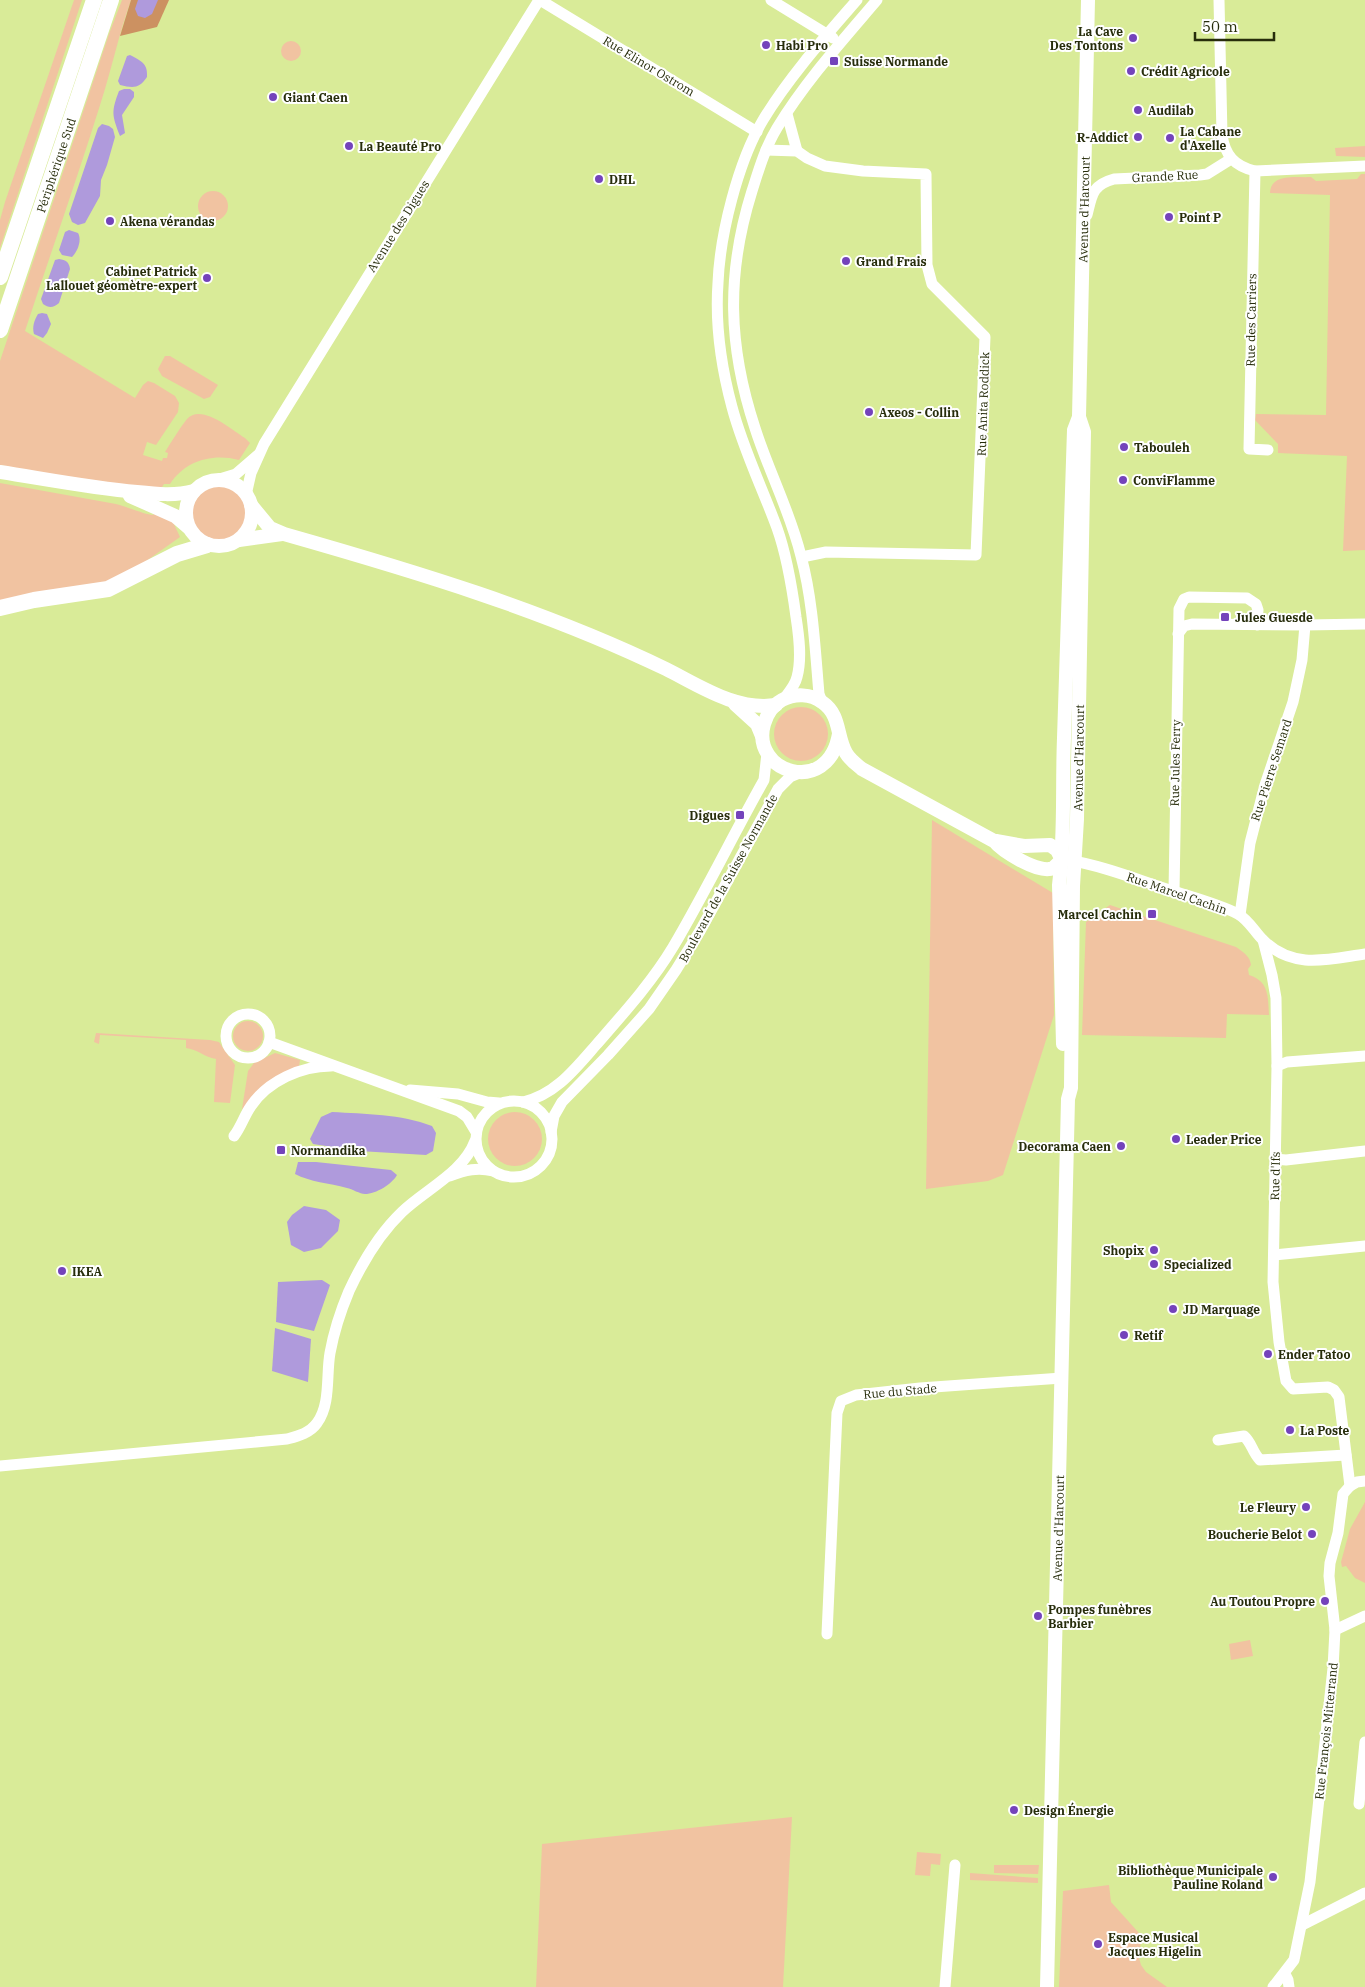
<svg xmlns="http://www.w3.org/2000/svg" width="1365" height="1987" font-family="'IBM Plex Serif',serif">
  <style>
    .green { fill: #f1c3a1 }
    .forest { fill: #cc9161 }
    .water { fill: #af9adc }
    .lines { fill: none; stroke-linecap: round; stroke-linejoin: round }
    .minor { stroke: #fff; stroke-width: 11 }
    .major { stroke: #fff; stroke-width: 14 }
    .highway { stroke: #fff; stroke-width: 16 }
    .poi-dot { fill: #7443bb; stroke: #fff; stroke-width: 2 }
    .labels { text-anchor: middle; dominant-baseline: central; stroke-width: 4; stroke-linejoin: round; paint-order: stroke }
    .poi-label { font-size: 12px; font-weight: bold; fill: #272d0b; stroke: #fff; text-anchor: start }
    .street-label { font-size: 12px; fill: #272d0b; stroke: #fff }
  </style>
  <rect width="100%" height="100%" fill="#d9eb98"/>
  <g class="green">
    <path d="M 74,0 L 82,0 L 0,248 L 0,220 L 5,202 Z"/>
    <path d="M 122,0 L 131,0 C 119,33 112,68 101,102 C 77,179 50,255 25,331 L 135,398 L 143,385 L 148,381 L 154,383 L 175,396 L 179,403 L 178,412 L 156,445 L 147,442 L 143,455 L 162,461 L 163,458 L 167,458 L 168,453 L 165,452 C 172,441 179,429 187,419 C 201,403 231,429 245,438 L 250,443 L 239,460 C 212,453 185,461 170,484 L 164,484 L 160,490 L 59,476 L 0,465 L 0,361 L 109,34 Z"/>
    <circle cx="291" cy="51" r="10"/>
    <path d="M 1365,146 L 1365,157 L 1336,156 L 1335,148 Z"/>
    <path d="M 1361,174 L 1365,174 L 1365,550 L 1343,551 L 1347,456 L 1278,453 L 1278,444 L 1255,420 L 1256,414 L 1326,415 L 1330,195 L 1270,193 C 1271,173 1296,178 1311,177 L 1316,181 L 1357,179 Z"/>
    <circle cx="213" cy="206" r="15"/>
    <path d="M 165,356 L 170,356 L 218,385 L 210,397 L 204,399 L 162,376 L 158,369 Z"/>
    <path d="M 0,483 L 116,504 C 125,506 146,515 153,515 L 156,511 L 172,520 L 180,537 L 125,576 L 105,585 L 0,603 Z"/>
    <circle cx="220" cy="514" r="28"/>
    <circle cx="801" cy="734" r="27"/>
    <path d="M 932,820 L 1053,893 L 1054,1015 L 1003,1175 L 988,1181 L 926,1189 Z"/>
    <path d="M 1110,905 L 1236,947 C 1243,952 1250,956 1251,965 L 1248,969 L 1249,975 C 1269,981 1268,997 1269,1015 L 1227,1014 L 1226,1038 L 1082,1035 L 1086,922 Z"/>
    <circle cx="248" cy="1036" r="15"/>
    <path d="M 96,1033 L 210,1040 L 219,1042 L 235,1065 L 230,1103 L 214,1102 L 216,1059 C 204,1057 199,1050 186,1048 L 186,1040 L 100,1035 L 99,1044 L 94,1042 Z"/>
    <path d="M 275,1053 L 300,1060 L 299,1067 L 242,1109 L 248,1071 L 254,1063 Z"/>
    <circle cx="515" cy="1139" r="27"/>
    <path d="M 1365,1502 L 1365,1583 L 1355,1578 L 1346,1566 L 1342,1567 L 1341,1562 L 1350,1529 Z"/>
    <path d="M 1250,1640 L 1253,1656 L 1231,1660 L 1229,1644 Z"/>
    <path d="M 792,1817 L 783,1987 L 536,1987 L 542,1844 Z"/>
    <path d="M 917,1852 L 941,1854 L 940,1865 L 931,1864 L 930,1876 L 915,1875 Z"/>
    <path d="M 994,1865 L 1039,1865 L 1038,1874 L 994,1873 Z"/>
    <path d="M 970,1873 L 1038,1878 L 1038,1883 L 970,1880 Z"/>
    <path d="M 1109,1885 L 1111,1902 L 1139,1933 L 1141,1940 L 1139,1958 L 1141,1965 L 1146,1972 L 1167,1987 L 1059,1987 L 1063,1891 Z"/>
  </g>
  <path class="forest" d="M 131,0 L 169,0 L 157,27 L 120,36 Z"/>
  <g class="water">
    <path d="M 138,0 L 158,0 L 152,14 L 145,18 L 138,16 L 135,9 Z"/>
    <path d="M 130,55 C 141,61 148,63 147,77 C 139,89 133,88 120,85 L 118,81 L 127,56 Z"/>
    <path d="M 124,89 L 130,89 L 134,92 L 134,97 L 122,115 L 125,133 L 120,136 C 112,115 111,112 119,91 Z"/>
    <path d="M 102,124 L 109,126 L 113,129 L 115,137 L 107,165 L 101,180 L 100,196 L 85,223 L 78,225 L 72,222 L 69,214 L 98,128 Z"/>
    <path d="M 69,230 L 78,233 C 82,240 78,251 72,257 L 62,255 L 59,250 L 65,232 Z"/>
    <path d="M 59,259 C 66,260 69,262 70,269 L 59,303 C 53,308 49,308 43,304 L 41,299 L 55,260 Z"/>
    <path d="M 42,313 L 47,314 L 51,324 L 47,333 L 43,338 L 34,334 C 32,327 34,321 38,314 Z"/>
    <path d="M 332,1112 C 365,1114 401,1114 432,1126 L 436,1133 L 433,1151 L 426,1155 L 359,1151 L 313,1144 L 310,1139 L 321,1117 Z"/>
    <path d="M 298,1162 L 316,1162 L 391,1170 L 397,1175 C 392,1184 376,1194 365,1194 C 360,1194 352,1189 347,1188 C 329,1183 310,1182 295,1174 Z"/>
    <path d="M 304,1206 L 326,1210 L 340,1220 L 338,1231 L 321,1248 L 304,1252 L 291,1245 L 287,1222 L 292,1215 Z"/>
    <path d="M 322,1280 L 330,1285 L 314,1331 L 276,1322 L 278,1282 Z"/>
    <path d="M 275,1328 L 311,1339 L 308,1382 L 272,1371 Z"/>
  </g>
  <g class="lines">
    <g class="minor">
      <path d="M 540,0 L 757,132"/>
      <path d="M 771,0 L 833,38"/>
      <path d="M 1219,0 L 1222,135 C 1225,155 1234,166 1255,171 L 1365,166"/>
      <path d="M 787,114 L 797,151"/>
      <path d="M 766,150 L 797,151 L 807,158 L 825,166 L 863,171 L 926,174 L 927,265 L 932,284 L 985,337 L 976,555 L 826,552 L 802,557"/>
      <path d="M 1255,171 L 1249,449 L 1268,450"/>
      <path d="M 1087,215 C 1092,195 1092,185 1114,179 L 1200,175 L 1207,174 L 1231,159"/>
      <path d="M 213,481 L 236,474 L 258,455"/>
      <path d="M 246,495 L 251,473 L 264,444 L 539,0"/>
      <path d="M 1178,634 L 1184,626 L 1192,624 L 1305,625 L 1365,624"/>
      <path d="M 783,700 C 788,693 795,686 797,677 C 802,659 799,636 796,617 C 792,587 787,556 777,528 C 762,487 743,449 732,407 C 721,366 715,325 718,283 C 720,234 738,162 763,120 C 789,77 824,38 857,0"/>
      <path d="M 822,702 L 819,694 C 815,648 813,601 801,556 C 790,511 769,472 755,428 C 728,346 726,274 752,191 C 759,169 765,148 777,128 C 805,82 842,41 877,0"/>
      <path d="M 1068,860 C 1104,866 1138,880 1173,891 C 1195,898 1218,904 1238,914 C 1250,921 1255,933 1264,941 C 1294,970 1329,959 1365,954"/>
      <path d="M 1174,891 L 1179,609 L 1184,599 L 1189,597 L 1247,598 L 1256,604 L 1258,610 L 1257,625"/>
      <path d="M 1240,915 L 1250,843 L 1265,785 L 1293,702 L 1302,660 L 1305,625"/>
      <path d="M 1263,940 L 1272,975 L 1276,998 L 1277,1066 L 1273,1282 L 1279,1342 L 1286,1381 L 1293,1389 L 1328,1387 L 1334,1390 L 1339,1397 L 1350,1486"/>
      <circle cx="248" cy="1036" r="22"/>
      <path d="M 269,1042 L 459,1111 L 467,1117 L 476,1132"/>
      <path d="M 1277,1066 L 1287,1062 L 1365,1056"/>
      <path d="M 410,1090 L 458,1094 L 487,1102 L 499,1103"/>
      <circle cx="514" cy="1139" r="38"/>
      <path d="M 523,1102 C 555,1095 575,1069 596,1045 C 623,1014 652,982 673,947 C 705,893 733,835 764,780 L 767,753"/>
      <path d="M 551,1132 L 554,1116 L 562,1102 L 608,1055 L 649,1009 L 676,970 L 700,931 L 778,789 L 790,777 L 802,772"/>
      <path d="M 234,1136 C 241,1127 244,1116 251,1106 C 268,1081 301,1066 331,1066"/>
      <path d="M 1275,1159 L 1286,1160 L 1365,1151"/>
      <path d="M 450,1176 C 465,1170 478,1167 493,1171"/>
      <path d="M 1274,1255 L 1365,1246"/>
      <path d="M 1218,1440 L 1244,1436 C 1252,1443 1252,1452 1260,1460 L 1346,1455"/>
      <path d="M 0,1466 L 287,1439 C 298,1436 310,1433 317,1423 C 331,1404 326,1375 330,1353 C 334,1331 341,1310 349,1291 C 363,1261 379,1234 402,1212 C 426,1189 463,1173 475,1141"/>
      <path d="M 1335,1630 L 1365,1616"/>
      <path d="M 827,1634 L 837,1413 L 841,1401 L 856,1395 L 920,1388 L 1062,1378"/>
      <path d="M 1359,1804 L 1365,1742"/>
      <path d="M 1302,1925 L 1365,1893"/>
      <path d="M 1285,1974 L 1288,1980 L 1289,1987"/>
      <path d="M 945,1987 L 955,1865"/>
      <path d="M 1273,1987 L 1294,1960 L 1310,1882 L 1333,1668 L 1335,1630 L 1329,1576 L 1330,1563 L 1338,1533 L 1343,1494 L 1350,1486 L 1357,1482 L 1365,1481"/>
    </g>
    <g class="major">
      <path d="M 0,472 C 45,479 91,488 137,492 C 156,494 175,496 194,491"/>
      <circle cx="219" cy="513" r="33"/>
      <path d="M 130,496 L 175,516 L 189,528"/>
      <path d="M 251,505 L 270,528 L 284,534 C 414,571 544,610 666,669 C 700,686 736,711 776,705"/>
      <path d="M 239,540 L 282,534"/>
      <path d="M 735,704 L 757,724 L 762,736"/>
      <path d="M 839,734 C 828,798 750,772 764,724 C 767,714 773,705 782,700 C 795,693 811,694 822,702 C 841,715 836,735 846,753 C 850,760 856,764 862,769 L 994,841 C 1002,851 1040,875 1053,868 C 1056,866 1059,862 1062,860"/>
      <path d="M 996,841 L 1024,846 L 1050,845 L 1057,850 L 1062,860"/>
      <path id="s1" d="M 1063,1044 L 1059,885 C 1065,836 1062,787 1064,738 C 1067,635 1071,533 1074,430 L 1079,417 L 1088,0"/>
      <path id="s2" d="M 1047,1987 L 1068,1099 L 1071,1088 L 1073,886 L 1077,819 L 1084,432 L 1079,417"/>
    </g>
    <g class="highway">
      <path d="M 0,277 L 94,0"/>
      <path id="s3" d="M 0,330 L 111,0"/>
      <path d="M 0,608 L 34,600 L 108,589 L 177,554 L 207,545"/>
    </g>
  </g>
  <g class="poi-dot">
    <circle cx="1133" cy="38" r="5"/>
    <circle cx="766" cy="45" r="5"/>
    <rect x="829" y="56" width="10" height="10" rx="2.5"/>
    <circle cx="1131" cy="71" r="5"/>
    <circle cx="273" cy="97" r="5"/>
    <circle cx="1138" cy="110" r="5"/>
    <circle cx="1138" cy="137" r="5"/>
    <circle cx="1170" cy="138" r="5"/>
    <circle cx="349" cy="146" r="5"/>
    <circle cx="599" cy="179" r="5"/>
    <circle cx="1169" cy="217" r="5"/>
    <circle cx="110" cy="221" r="5"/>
    <circle cx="846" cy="261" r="5"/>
    <circle cx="207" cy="278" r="5"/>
    <circle cx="869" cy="412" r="5"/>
    <circle cx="1124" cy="447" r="5"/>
    <circle cx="1123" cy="480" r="5"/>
    <rect x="1220" y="612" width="10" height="10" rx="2.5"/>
    <rect x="735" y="810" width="10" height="10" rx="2.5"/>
    <rect x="1147" y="909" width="10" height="10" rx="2.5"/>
    <circle cx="1176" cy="1139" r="5"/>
    <circle cx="1121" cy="1146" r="5"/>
    <rect x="276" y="1145" width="10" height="10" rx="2.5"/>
    <circle cx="1154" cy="1250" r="5"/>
    <circle cx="1154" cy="1264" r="5"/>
    <circle cx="62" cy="1271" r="5"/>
    <circle cx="1173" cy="1309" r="5"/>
    <circle cx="1124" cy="1335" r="5"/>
    <circle cx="1268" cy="1354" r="5"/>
    <circle cx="1290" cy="1430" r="5"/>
    <circle cx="1306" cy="1507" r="5"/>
    <circle cx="1312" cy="1534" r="5"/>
    <circle cx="1325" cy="1601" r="5"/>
    <circle cx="1038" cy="1616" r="5"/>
    <circle cx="1014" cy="1810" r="5"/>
    <circle cx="1273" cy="1877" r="5"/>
    <circle cx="1098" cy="1944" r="5"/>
  </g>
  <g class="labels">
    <g class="poi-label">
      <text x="1123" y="31" text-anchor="end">La Cave<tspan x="1123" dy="14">Des Tontons</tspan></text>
      <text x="776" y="45">Habi Pro</text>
      <text x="844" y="61">Suisse Normande</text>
      <text x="1141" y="71">Crédit Agricole</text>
      <text x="283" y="97">Giant Caen</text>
      <text x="1148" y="110">Audilab</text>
      <text x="1180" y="131">La Cabane<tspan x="1180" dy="14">d'Axelle</tspan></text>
      <text x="1128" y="137" text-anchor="end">R-Addict</text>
      <text x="359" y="146">La Beauté Pro</text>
      <text x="609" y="179">DHL</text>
      <text x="1179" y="217">Point P</text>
      <text x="120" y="221">Akena vérandas</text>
      <text x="856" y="261">Grand Frais</text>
      <text x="197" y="271" text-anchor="end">Cabinet Patrick<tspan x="197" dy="14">Lallouet géomètre-expert</tspan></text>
      <text x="879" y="412">Axeos - Collin</text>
      <text x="1134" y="447">Tabouleh</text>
      <text x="1133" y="480">ConviFlamme</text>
      <text x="1235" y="617">Jules Guesde</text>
      <text x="730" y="815" text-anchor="end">Digues</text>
      <text x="1142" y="914" text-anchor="end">Marcel Cachin</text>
      <text x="1186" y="1139">Leader Price</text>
      <text x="1111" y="1146" text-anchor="end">Decorama Caen</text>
      <text x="291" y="1150">Normandika</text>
      <text x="1144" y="1250" text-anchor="end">Shopix</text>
      <text x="1164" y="1264">Specialized</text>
      <text x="72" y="1271">IKEA</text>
      <text x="1183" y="1309">JD Marquage</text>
      <text x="1134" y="1335">Retif</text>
      <text x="1278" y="1354">Ender Tatoo</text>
      <text x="1300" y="1430">La Poste</text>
      <text x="1296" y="1507" text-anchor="end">Le Fleury</text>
      <text x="1302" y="1534" text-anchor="end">Boucherie Belot</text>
      <text x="1315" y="1601" text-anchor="end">Au Toutou Propre</text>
      <text x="1048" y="1609">Pompes funèbres<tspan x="1048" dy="14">Barbier</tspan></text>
      <text x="1024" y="1810">Design Énergie</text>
      <text x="1263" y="1870" text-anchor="end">Bibliothèque Municipale<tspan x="1263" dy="14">Pauline Roland</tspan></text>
      <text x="1108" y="1937">Espace Musical<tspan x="1108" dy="14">Jacques Higelin</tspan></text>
    </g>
    <g class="street-label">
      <text transform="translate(649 66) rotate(31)">Rue Elinor Ostrom</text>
      <text stroke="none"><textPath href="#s3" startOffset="174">Périphérique Sud</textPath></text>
      <text transform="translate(1165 176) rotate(-3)">Grande Rue</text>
      <text stroke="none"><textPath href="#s1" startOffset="836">Avenue d'Harcourt</textPath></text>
      <text transform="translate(398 226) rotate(-58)">Avenue des Digues</text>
      <text transform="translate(1251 320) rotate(-89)">Rue des Carriers</text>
      <text transform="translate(983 404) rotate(-88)">Rue Anita Roddick</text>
      <text stroke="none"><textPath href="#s2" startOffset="1230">Avenue d'Harcourt</textPath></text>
      <text transform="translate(1175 763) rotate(-89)">Rue Jules Ferry</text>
      <text transform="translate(1271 770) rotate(-72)">Rue Pierre Semard</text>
      <text transform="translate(728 878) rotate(-61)">Boulevard de la Suisse Normande</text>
      <text transform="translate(1177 893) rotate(19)">Rue Marcel Cachin</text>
      <text transform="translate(1275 1176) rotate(-89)">Rue d'Ifs</text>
      <text transform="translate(900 1391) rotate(-5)">Rue du Stade</text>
      <text stroke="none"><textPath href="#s2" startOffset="459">Avenue d'Harcourt</textPath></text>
      <text transform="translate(1326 1731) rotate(-84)">Rue François Mitterrand</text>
    </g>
  </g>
  <path d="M1195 32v8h79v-8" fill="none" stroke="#272d0b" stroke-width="2.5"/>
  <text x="1202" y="32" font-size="15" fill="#272d0b" stroke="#ffffff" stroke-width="4" paint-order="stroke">50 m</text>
</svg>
